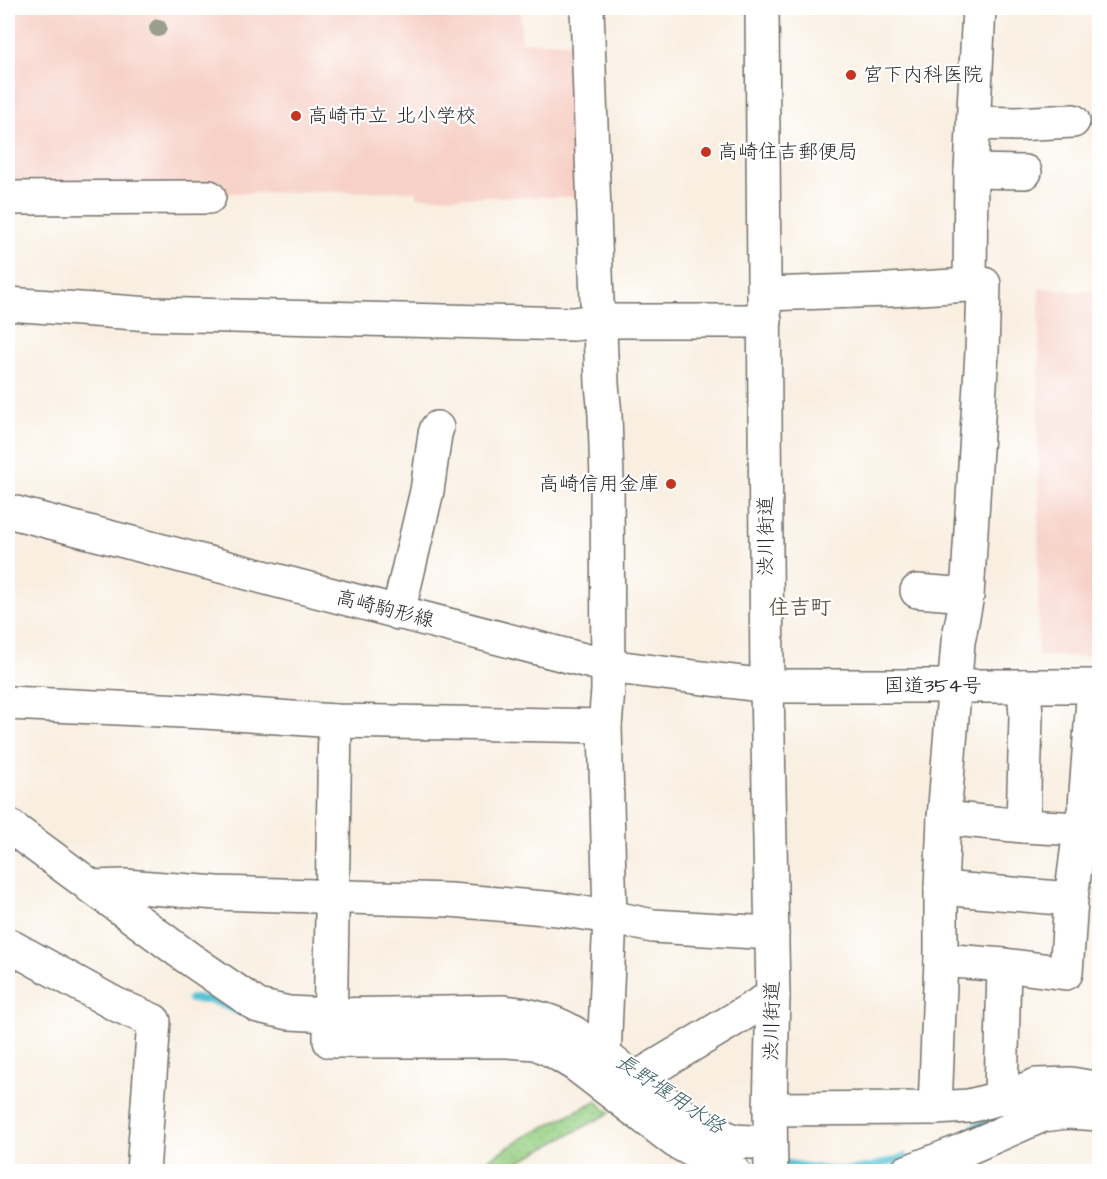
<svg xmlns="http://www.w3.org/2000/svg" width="1107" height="1179" font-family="'Architects Daughter','Klee One',sans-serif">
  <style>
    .built { fill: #f7d1c7 }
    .grass { fill: url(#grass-dots); stroke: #607e57; stroke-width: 1.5 }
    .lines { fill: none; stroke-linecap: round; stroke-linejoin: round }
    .stream { stroke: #5ac4d5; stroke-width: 8 }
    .minor-casing { stroke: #73706b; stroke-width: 36 }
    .major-casing { stroke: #73706b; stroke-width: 36 }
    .highway-casing { stroke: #73706b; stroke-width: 36 }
    .minor { stroke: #fff; stroke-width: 33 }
    .major { stroke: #fff; stroke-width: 33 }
    .highway { stroke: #fff; stroke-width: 33 }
    .tree { fill: #999f8b }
    .poi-dot { fill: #c8321e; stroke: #fff; stroke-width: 2 }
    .labels { text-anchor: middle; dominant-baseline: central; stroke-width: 4.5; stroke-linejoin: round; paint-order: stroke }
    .poi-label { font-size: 20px; fill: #2b2b2b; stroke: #fff; text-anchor: start }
    .street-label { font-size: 20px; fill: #2b2b2b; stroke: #fff }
    .neighbourhood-label { font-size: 21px; font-weight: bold; fill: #665849; stroke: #fff }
    .water-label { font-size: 21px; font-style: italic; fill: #3b6166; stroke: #fff }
  </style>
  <defs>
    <pattern id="grass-dots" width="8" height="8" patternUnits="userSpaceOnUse" patternTransform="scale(1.5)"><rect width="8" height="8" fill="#96d083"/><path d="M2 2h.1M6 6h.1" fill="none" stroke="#81b371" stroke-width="1.8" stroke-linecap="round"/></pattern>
  </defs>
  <rect width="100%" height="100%" fill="#fff"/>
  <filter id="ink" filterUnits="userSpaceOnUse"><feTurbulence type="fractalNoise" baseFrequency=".0167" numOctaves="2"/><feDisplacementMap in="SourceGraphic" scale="12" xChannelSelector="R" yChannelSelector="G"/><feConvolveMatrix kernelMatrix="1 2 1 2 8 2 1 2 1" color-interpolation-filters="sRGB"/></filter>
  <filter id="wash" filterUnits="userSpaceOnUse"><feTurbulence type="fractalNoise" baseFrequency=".008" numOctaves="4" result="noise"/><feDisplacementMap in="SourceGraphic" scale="24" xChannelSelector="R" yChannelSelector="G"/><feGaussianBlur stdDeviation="1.35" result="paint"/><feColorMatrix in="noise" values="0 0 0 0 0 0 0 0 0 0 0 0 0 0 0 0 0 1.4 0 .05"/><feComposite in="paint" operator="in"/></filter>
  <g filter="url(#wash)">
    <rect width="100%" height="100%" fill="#f9efe1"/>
    <g class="built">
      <path d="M 8,8 L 521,8 L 521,42 L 581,42 L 587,197 L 416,197 L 416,191 L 229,193 L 215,191 L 8,189 Z"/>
      <path d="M 1039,288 L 1099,293 L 1099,656 L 1038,656 Z"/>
    </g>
    <path class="grass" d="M 596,1101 L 610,1113 L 501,1171 L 469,1172 L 523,1138 Z"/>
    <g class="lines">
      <g class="stream">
        <path d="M 191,999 L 211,1000 L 243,1013"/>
        <path d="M 973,1128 L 1002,1112"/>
        <path d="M 778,1162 C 802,1166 828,1172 853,1170 C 871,1168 888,1163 904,1157"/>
      </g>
    </g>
  </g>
  <g filter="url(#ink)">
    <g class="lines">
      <defs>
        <g id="minor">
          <path d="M 587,8 L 597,301 L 598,321 L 600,329 L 602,384 L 605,415 L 607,480 L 608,690 L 605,726 L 610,917 L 604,1056"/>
          <path d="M 974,123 L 1015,124 L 1073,121"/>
          <path d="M 971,171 L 1025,172"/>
          <path d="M 8,198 L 209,197"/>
          <path d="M 970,285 L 971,171 L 979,8"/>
          <path d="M 764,294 L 889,290 L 984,284 L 982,352 L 967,596 L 958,642 L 944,818 L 941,888 L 941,960 L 935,1108"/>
          <path d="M 8,304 L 150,314 L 573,324 L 598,321 L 765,321"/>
          <path d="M 917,591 L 967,595"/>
          <path d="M 398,613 L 427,491 L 435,434 L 437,428"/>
          <path d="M 8,703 L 205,712 L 335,721 L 605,726"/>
          <path d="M 335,721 L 330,1041 L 507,1041 L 536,1043 L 553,1051 L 576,1065 L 675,1141 L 717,1164 L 734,1172"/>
          <path d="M 944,818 L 1023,826 L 1080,829"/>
          <path d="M 8,825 L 187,957 L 258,1006 L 289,1013 L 330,1015 L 502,1012 C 528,1014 551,1019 574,1033 L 688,1119 L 733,1141 L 770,1143"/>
          <path d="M 1023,826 L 1026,716 L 1024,686"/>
          <path d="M 91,887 L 125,886 L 217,893 L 450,900 L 557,909 L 610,917 L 653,926 L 772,933"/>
          <path d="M 941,888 L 1071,899"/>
          <path d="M 8,945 L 115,1004 L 154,1021 L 143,1172"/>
          <path d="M 941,960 L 1004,965 L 1066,973 L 1071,899 L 1080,829 L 1085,806 L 1094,686"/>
          <path d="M 635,1079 L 773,996"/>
          <path d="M 1001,1097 L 1004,965"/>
          <path d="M 770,1109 L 935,1108 L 969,1106 L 1012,1095 L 1036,1085 L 1071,1084 L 1100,1089"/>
          <path d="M 907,1172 L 961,1151 L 1043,1115 L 1068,1112 L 1100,1114"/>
        </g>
        <path id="major" d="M 8,511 L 607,666 L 767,686 L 773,996 L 770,1109 L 771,1172"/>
        <path id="highway" d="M 762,8 L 767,686 L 1100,686"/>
      </defs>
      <use href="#minor" class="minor-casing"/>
      <use href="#major" class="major-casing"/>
      <use href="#highway" class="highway-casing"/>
      <use href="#minor" class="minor"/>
      <use href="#major" class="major"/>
      <use href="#highway" class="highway"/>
    </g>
    <circle class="tree" cx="158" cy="28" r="9"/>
  </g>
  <g class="poi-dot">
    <circle cx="851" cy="75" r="6"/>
    <circle cx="296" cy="116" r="6"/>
    <circle cx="706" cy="152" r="6"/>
    <circle cx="671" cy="484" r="6"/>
  </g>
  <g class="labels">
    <g class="poi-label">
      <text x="863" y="75">宮下内科医院</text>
      <text x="308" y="116">高崎市立 北小学校</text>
      <text x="718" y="152">高崎住吉郵便局</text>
      <text x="659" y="484" text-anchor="end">高崎信用金庫</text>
    </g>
    <g class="street-label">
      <text transform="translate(766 536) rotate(-90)">渋川街道</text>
      <text transform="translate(385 609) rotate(14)">高崎駒形線</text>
      <text x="933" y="686">国道354号</text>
      <text transform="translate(772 1021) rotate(-89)">渋川街道</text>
    </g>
    <g class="neighbourhood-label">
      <text x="800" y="607">住吉町</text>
    </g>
    <g class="water-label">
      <text transform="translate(670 1094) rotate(34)">長野堰用水路</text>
    </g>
  </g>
  <rect width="1107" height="1179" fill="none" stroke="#fff" stroke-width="30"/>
</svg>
